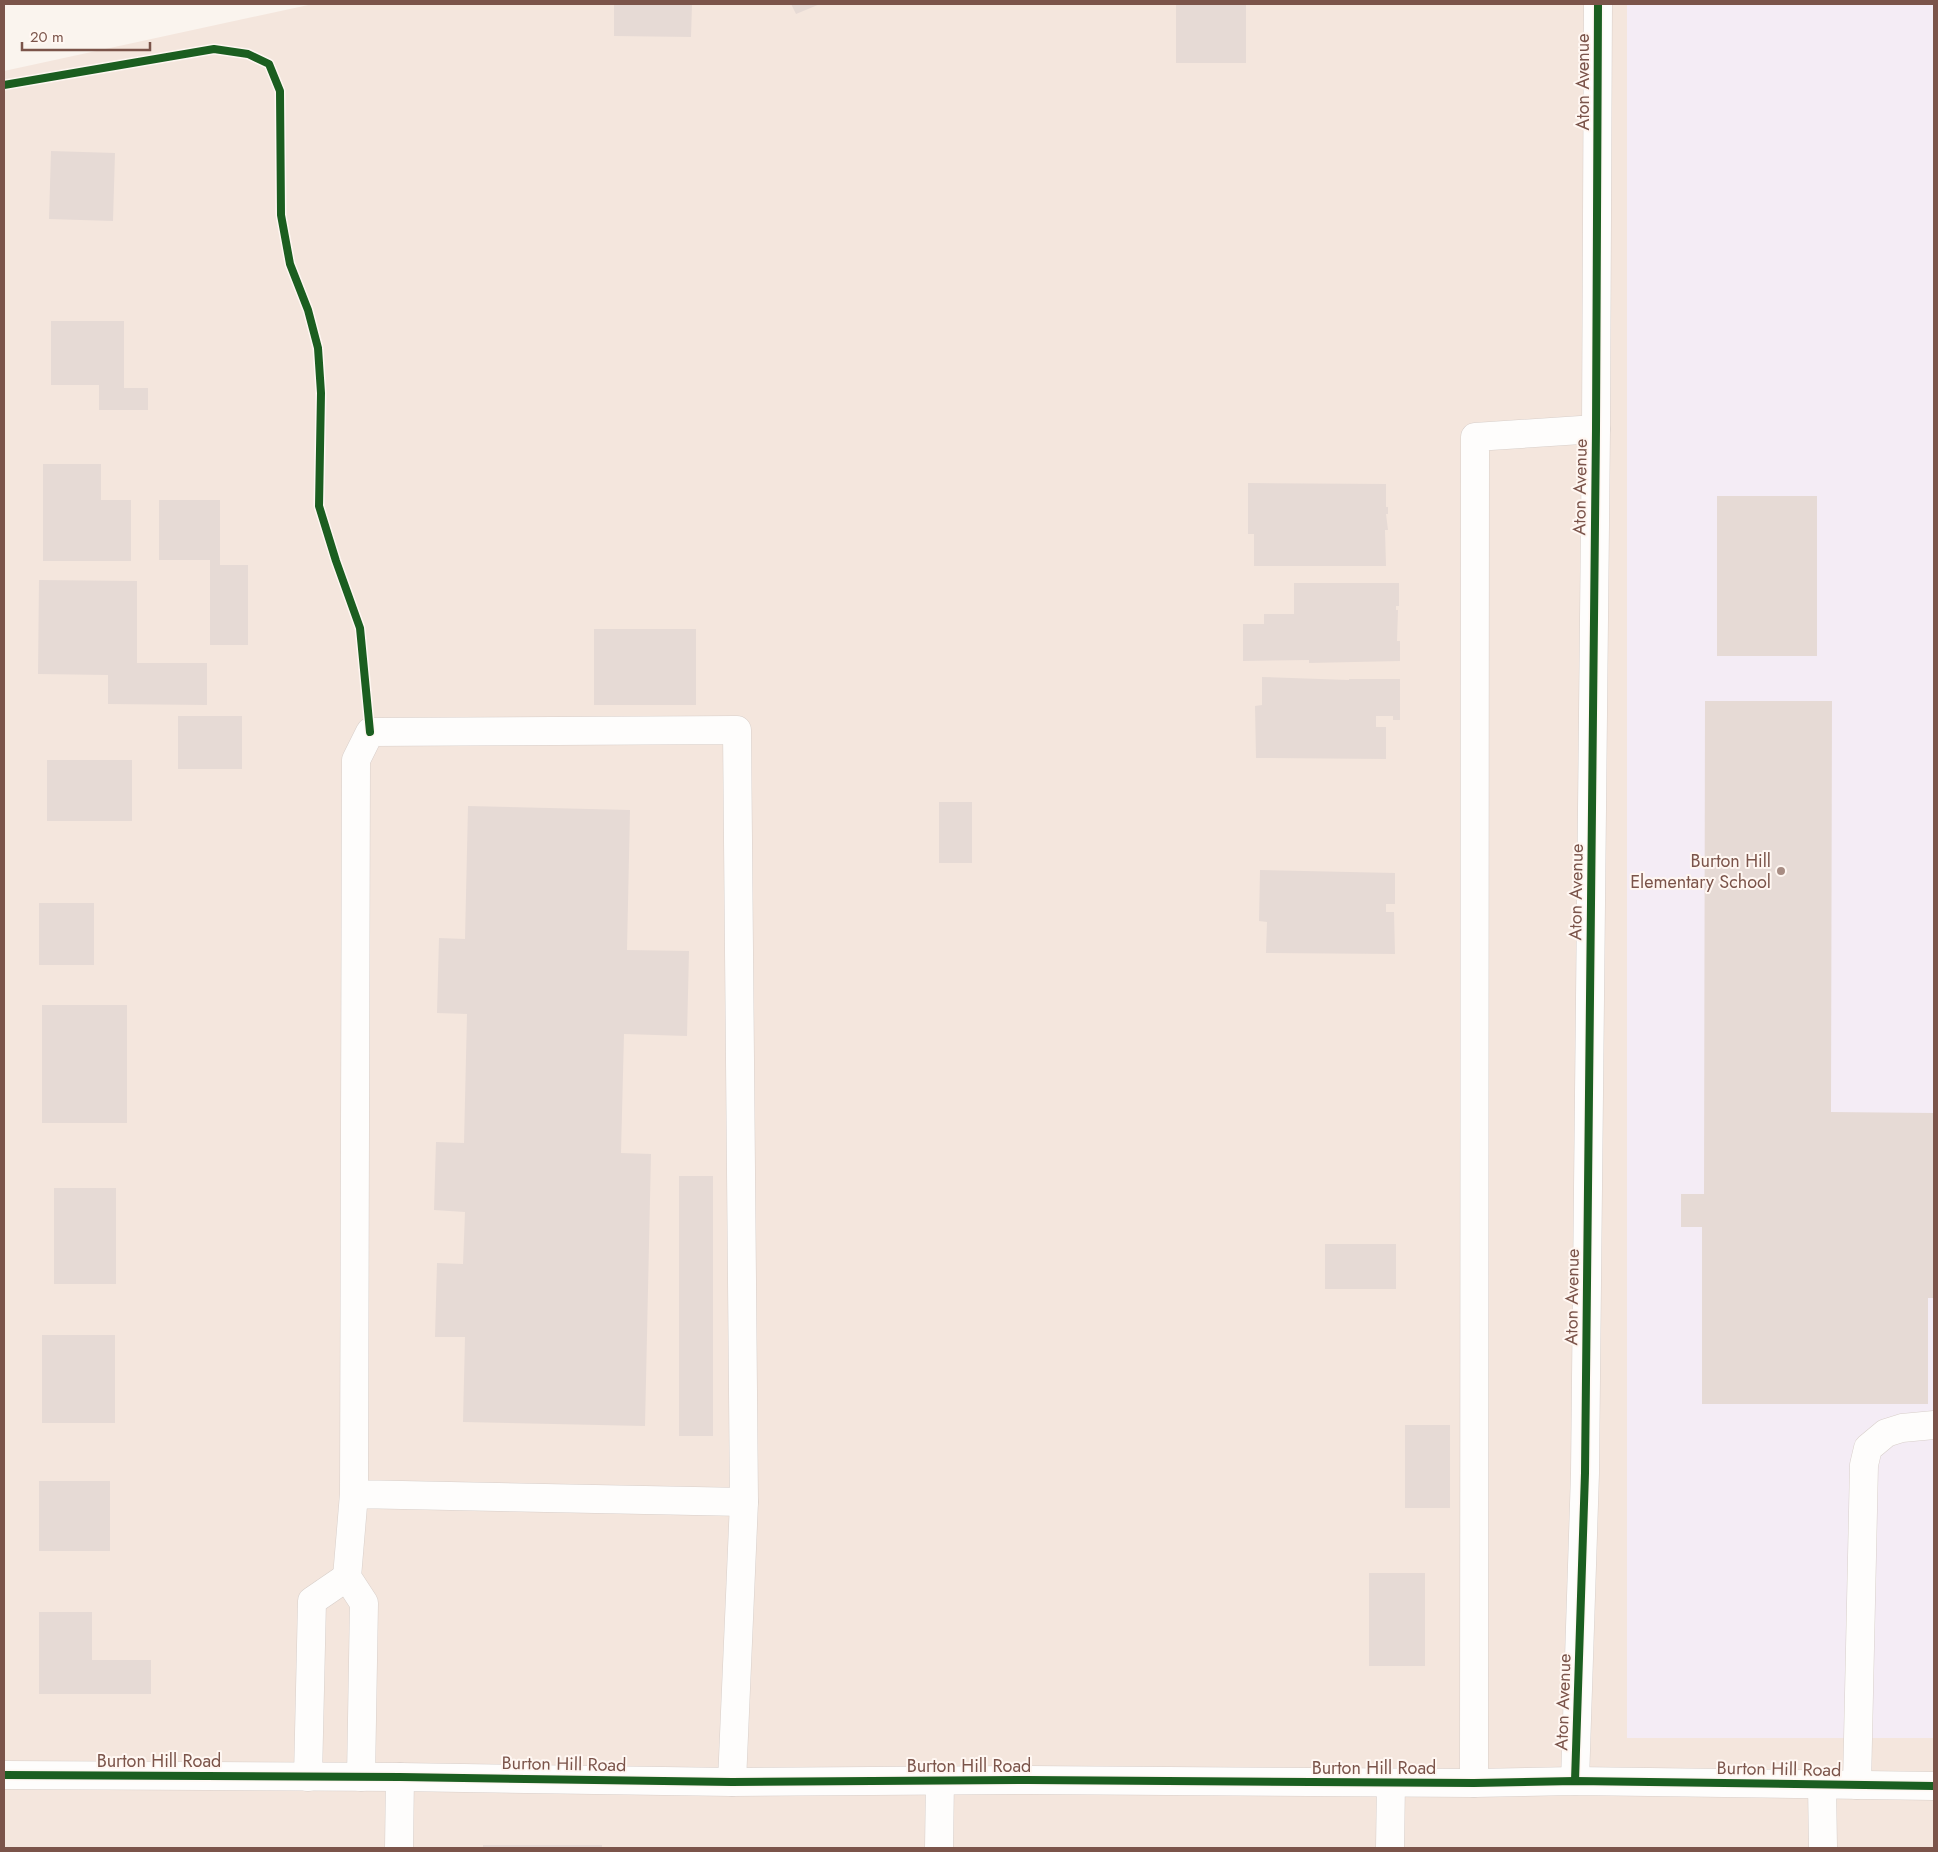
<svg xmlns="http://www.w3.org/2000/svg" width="1938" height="1852" font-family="Jost,sans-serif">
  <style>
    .residential { fill: #f4e6dd }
    .education { fill: #f4ecf5 }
    .building { fill: #e6dad5 }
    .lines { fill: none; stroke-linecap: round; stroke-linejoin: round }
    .minor-casing { stroke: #d8cfca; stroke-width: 29 }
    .minor { stroke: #fefdfc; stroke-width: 28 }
    .cycleway-casing { stroke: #fff7f2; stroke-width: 11 }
    .cycleway { stroke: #1b5e20; stroke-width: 8 }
    .poi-dot { fill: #a78c83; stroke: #fff7f2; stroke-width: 2 }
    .labels { text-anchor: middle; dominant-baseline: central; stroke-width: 4; stroke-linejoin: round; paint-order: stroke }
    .street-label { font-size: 18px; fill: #7b544a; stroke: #fff7f2 }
    .poi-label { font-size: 18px; fill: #7b544a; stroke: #fff7f2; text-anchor: end }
  </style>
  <rect width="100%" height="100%" fill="#faf4ee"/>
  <path class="residential" d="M 313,4 L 1934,4 L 1934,1848 L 4,1848 L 4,71 Z"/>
  <rect class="education" x="1627" y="4" width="307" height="1734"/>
  <g class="building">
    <path d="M 614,4 L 692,4 L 691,37 L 614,36 Z"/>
    <path d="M 791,4 L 820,4 L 796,14 Z"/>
    <rect x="1176" y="4" width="70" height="59"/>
    <path d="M 51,151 L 115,153 L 113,221 L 49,219 Z"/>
    <path d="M 51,321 L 124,321 L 124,388 L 148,388 L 148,410 L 99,410 L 99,385 L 51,385 Z"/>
    <path d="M 43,464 L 101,464 L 101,500 L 131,500 L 131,561 L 43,561 Z"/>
    <path d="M 1248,483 L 1386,484 L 1386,507 L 1388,507 L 1388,514 L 1386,514 L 1388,530 L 1385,530 L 1386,566 L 1254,566 L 1254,534 L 1248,534 Z"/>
    <rect x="1717" y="496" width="100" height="160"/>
    <path d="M 159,500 L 220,500 L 220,565 L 248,565 L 248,645 L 210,645 L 210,560 L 159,560 Z"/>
    <path d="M 39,580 L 137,581 L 137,663 L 207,663 L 207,705 L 108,704 L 108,675 L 38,674 Z"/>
    <path d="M 1294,583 L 1399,583 L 1399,606 L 1396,606 L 1396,610 L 1398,610 L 1397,641 L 1400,641 L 1400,661 L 1309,663 L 1309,660 L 1243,661 L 1243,624 L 1264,624 L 1264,614 L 1294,614 Z"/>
    <rect x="594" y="629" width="102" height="76"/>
    <path d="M 1262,677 L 1349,680 L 1349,679 L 1400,679 L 1400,720 L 1393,720 L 1393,716 L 1376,716 L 1376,727 L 1386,727 L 1386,759 L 1256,758 L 1255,706 L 1262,705 Z"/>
    <path d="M 1705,701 L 1832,701 L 1831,1112 L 1934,1113 L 1934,1298 L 1928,1298 L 1928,1404 L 1702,1404 L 1702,1227 L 1681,1227 L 1681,1194 L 1704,1194 Z"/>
    <rect x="178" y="716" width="64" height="53"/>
    <rect x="47" y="760" width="85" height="61"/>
    <rect x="939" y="802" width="33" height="61"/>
    <path d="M 468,806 L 630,810 L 627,950 L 689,951 L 687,1036 L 624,1034 L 621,1153 L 651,1154 L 645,1426 L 463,1422 L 465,1337 L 435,1337 L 437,1263 L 463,1264 L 465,1212 L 434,1210 L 436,1142 L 464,1143 L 467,1014 L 437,1013 L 439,938 L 465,939 Z"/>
    <path d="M 1260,870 L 1395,873 L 1395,904 L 1386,904 L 1386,912 L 1394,912 L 1395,954 L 1266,953 L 1267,922 L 1259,921 Z"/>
    <rect x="39" y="903" width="55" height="62"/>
    <rect x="42" y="1005" width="85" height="118"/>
    <rect x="679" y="1176" width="34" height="260"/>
    <rect x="54" y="1188" width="62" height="96"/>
    <rect x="1325" y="1244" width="71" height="45"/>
    <rect x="42" y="1335" width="73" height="88"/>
    <rect x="1405" y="1425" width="45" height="83"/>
    <rect x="39" y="1481" width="71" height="70"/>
    <rect x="1369" y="1573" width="56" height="93"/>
    <path d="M 39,1612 L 92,1612 L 92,1660 L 151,1660 L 151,1694 L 39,1694 Z"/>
    <rect x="483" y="1845" width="119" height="3"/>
  </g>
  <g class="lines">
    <defs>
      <g id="minor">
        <path d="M 354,1494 L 744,1502 L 737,730 L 370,732 L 356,760 L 354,1494 L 347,1577 L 364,1603 L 361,1777"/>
        <path d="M 4,1775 L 400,1777 L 732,1782 L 1028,1780 L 1474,1783 L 1575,1781 L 1934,1786"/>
        <path d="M 308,1777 L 312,1601 L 347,1577"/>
        <path d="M 1575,1781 L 1585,1473 L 1596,429 L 1598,4"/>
        <path d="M 732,1782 L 744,1502"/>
        <path d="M 1474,1783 L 1475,437 L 1596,429"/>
        <path d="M 1822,1785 L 1823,1848"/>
        <path d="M 1857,1785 L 1864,1465 L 1868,1448 L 1886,1433 L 1902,1428 L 1934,1425"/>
        <path d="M 399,1848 L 400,1777"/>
        <path d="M 939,1848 L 940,1780"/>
        <path d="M 1390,1848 L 1391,1783"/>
      </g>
    </defs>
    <use href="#minor" class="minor-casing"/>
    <use href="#minor" class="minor"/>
    <defs>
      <g id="cycleway">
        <path d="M 4,85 L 214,49 L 248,54 L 269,64 L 280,91 L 281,215 L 290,264 L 308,310 L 318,348 L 321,393 L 319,506 L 336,561 L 360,628 L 370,732"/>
        <path d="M 4,1775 L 400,1777 L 732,1782 L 1028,1780 L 1474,1783 L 1575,1781 L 1934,1786"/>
        <path d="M 1575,1781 L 1585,1473 L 1596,429 L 1598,4"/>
      </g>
    </defs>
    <use href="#cycleway" class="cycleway-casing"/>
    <use href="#cycleway" class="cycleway"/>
  </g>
  <circle class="poi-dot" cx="1781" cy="871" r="5"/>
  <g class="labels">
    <g class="street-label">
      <text transform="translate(1583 82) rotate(-90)">Aton Avenue</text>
      <text transform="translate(1580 487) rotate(-89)">Aton Avenue</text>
      <text transform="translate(1576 892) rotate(-89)">Aton Avenue</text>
      <text transform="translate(1572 1297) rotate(-89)">Aton Avenue</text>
      <text transform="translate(1563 1702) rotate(-88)">Aton Avenue</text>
      <text x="159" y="1761">Burton Hill Road</text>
      <text transform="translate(564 1764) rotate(1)">Burton Hill Road</text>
      <text x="969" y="1766">Burton Hill Road</text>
      <text x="1374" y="1768">Burton Hill Road</text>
      <text transform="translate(1779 1769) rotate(1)">Burton Hill Road</text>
    </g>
    <g class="poi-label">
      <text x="1771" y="861">Burton Hill<tspan x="1771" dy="21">Elementary School</tspan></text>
    </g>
  </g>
  <rect width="1938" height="1852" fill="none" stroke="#7b544a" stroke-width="10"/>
  <path d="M22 42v8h128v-8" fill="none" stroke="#7b544a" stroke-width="2.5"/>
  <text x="30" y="42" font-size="15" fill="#7b544a" stroke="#fff7f2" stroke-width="4" paint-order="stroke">20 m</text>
</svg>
